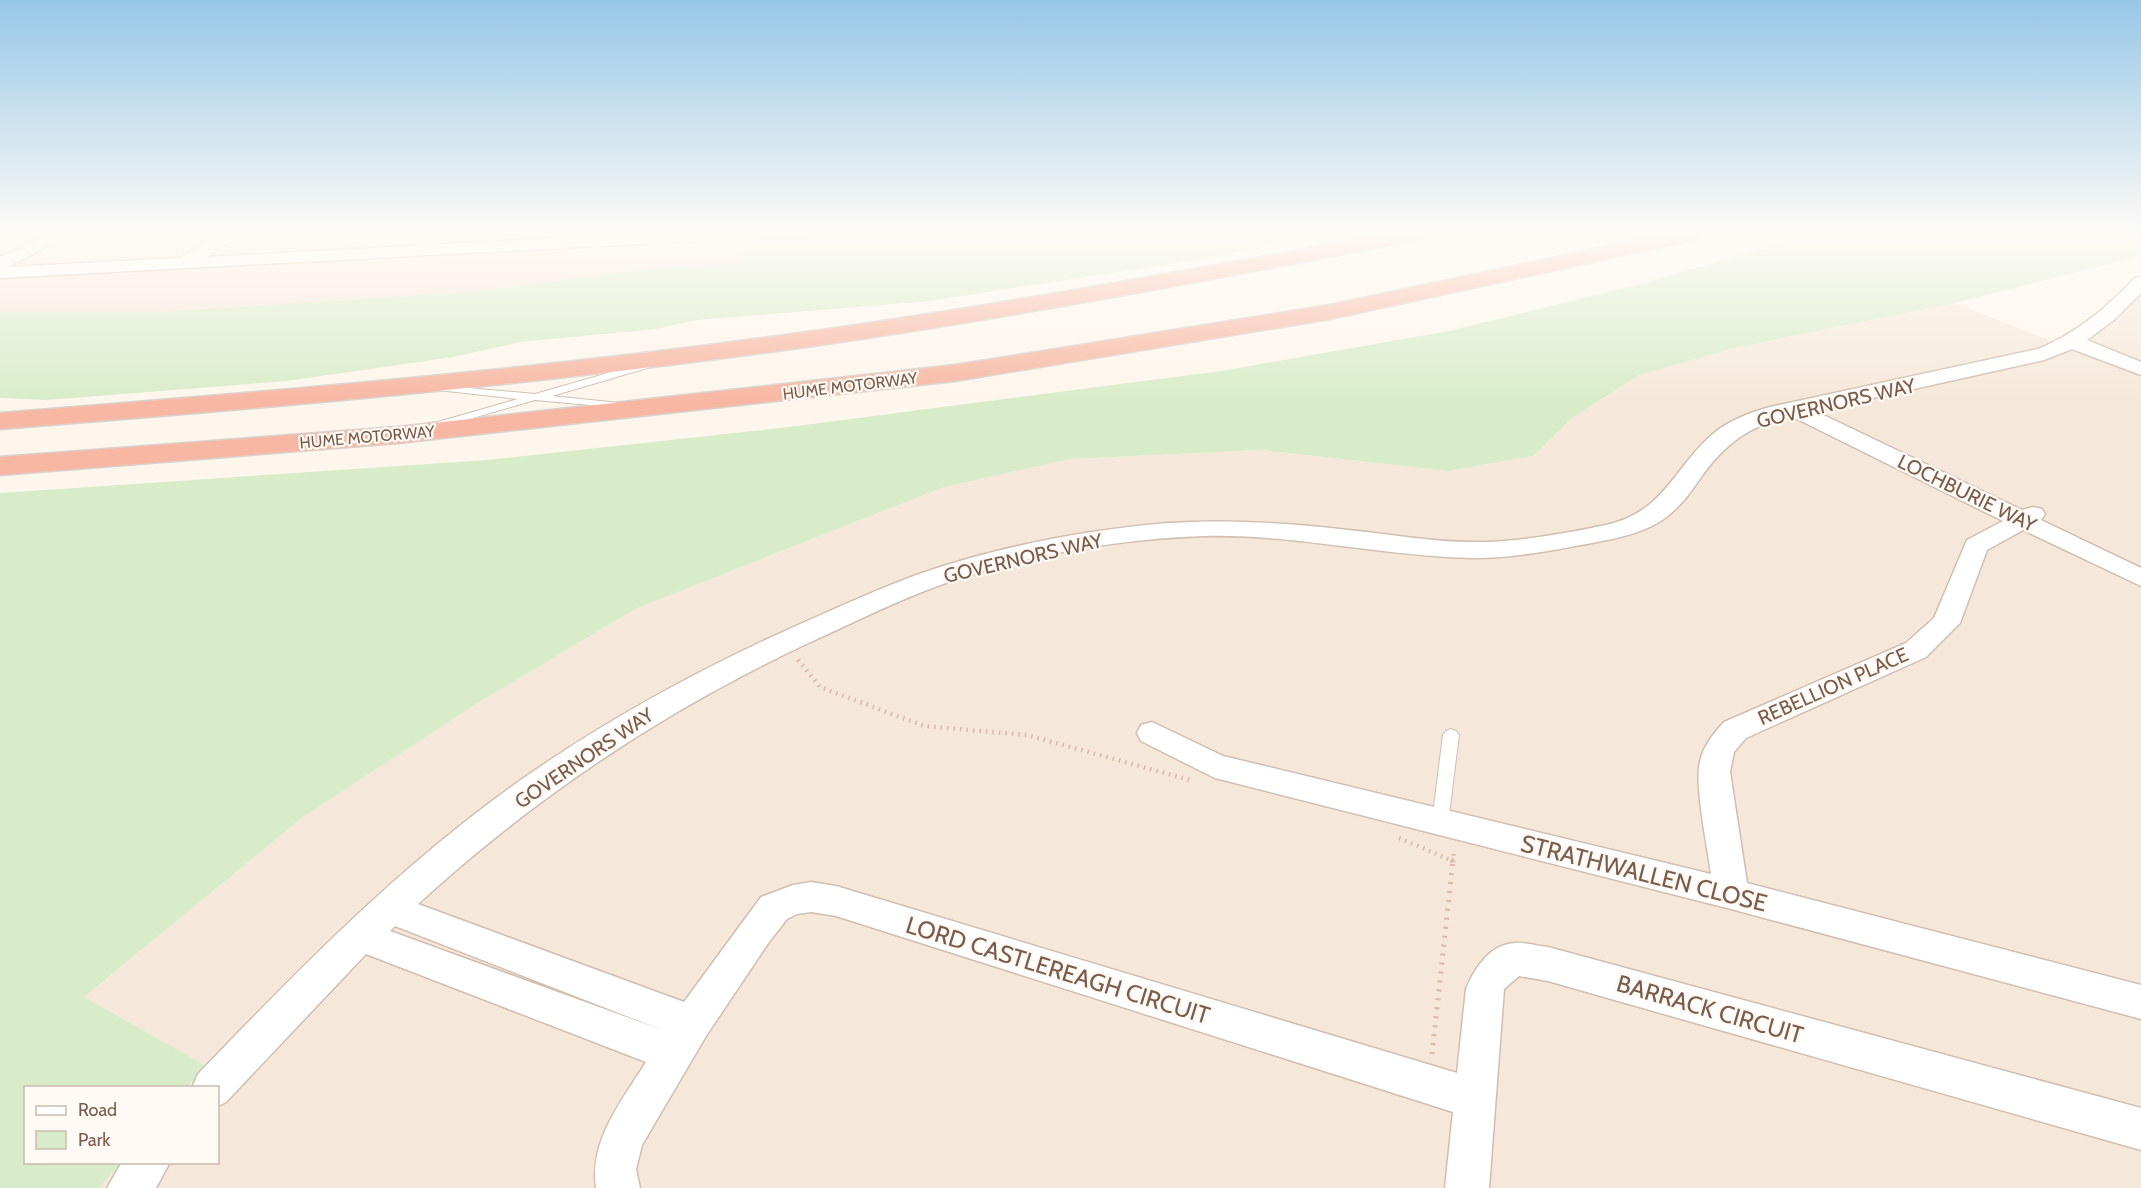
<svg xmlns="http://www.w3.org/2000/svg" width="2141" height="1188" font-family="Cabin,sans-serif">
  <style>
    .residential { fill: #f5e8da }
    .green { fill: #d8ecc9 }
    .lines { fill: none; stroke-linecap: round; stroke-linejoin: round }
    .service-casing { stroke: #d1beb0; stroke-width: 2 }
    .minor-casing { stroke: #d1beb0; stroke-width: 3 }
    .motorway-casing { stroke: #dad1cd; stroke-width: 3 }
    .path-far2 { stroke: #d9b8a5; stroke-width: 3; stroke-dasharray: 1 3; stroke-linecap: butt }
    .path-far1 { stroke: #d9b8a5; stroke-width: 4.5; stroke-dasharray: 1.5 5; stroke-linecap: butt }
    .path { stroke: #d9b8a5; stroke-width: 5; stroke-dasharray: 2 7; stroke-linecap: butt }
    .service { fill: #fff; fill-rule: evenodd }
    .minor { fill: #fff; fill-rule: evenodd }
    .motorway { fill: #f7b7a3; fill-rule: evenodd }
    .labels { text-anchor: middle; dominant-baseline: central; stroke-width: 4.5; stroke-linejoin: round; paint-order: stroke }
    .far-street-label { font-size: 16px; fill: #7a5c4d; stroke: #fffaf3 }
    .street-label { font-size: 20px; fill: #7a5c4d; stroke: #fffaf3 }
    .near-street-label { font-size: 24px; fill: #7a5c4d; stroke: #fffaf3 }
  </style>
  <rect width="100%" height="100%" fill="#fdf6ec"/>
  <g class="residential">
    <path d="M 0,235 L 784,235 L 746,301 L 0,361 Z"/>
    <path d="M 2141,282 L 2141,1188 L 99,1188 L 121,1163 L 218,1162 L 218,1088 L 187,1087 L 206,1066 L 83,998 L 303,817 L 476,704 L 635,609 L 944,487 L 1070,459 L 1262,450 L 1448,471 L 1533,456 L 1572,418 L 1639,375 L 1734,348 L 1955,303 L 2064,346 Z"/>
  </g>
  <g class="green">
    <path d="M 749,235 L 1303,235 L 1216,257 L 929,301 L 697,320 L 656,329 L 521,342 L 453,357 L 287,381 L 47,400 L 0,398 L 0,312 L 159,312 L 457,293 L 671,266 L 734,264 L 744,260 L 743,241 Z"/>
    <path d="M 1811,235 L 2141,235 L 2141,256 L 1955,303 L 1734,348 L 1639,375 L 1572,418 L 1533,456 L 1448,471 L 1262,450 L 1070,459 L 944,487 L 635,609 L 476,704 L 303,817 L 84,997 L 206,1066 L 187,1087 L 26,1088 L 26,1162 L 121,1163 L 99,1188 L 0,1188 L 0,493 L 487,460 L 789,427 L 1221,371 L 1449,331 L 1633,286 Z"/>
  </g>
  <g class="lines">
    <defs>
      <g id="service">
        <path d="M 650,361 L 655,364 L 654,366 L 552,396 L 619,403 L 623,404 L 623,408 L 535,400 L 435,429 L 429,426 L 431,424 L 518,399 L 438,390 L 434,389 L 434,385 L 535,394 Z"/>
        <path d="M 1451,729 L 1456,731 L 1459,735 L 1448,822 L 1446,827 L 1440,829 L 1434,827 L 1432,822 L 1443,735 L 1446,731 Z"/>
      </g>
      <g id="minor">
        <path d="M 47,235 L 69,235 L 8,267 L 181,258 L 218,235 L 238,235 L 207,257 L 611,235 L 720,235 L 712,240 L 0,278 L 0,257 Z"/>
        <path d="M 2141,277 L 2141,293 L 2115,319 L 2087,340 L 2141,362 L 2141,375 L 2072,349 L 2044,360 L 1815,411 L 2022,510 L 2033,507 L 2042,509 L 2045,514 L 2041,520 L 2141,568 L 2141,586 L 2023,530 L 1987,550 L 1960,623 L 1926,657 L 1746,738 L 1734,752 L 1730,772 L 1747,883 L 2141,985 L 2141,1019 L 1731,909 L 1215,778 L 1141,741 L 1137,733 L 1141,725 L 1152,722 L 1223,756 L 1711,874 C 1708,849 1694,784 1700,762 C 1703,746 1714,733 1724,722 L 1906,643 L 1934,618 L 1967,540 L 2003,521 L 1791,416 C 1753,424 1727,442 1704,473 C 1694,487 1684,503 1670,514 C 1649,532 1619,538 1592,543 C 1553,550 1511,559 1471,558 C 1382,556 1295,534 1205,536 C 1117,539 1026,555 943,584 C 900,599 859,620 817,639 C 670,707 538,794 418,904 L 684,1002 L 761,897 L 793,885 L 811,882 L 836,886 L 1457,1073 L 1466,989 C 1474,969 1490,944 1515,943 C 1525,942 1538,946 1548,947 L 2141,1108 L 2141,1150 L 1548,981 L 1519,976 L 1504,989 L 1489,1188 L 1445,1188 L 1453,1112 L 836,916 L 811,912 L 797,914 L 787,919 L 769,942 L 706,1036 L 642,1145 L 636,1169 L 640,1188 L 596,1188 C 589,1140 622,1101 646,1062 L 366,954 L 226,1102 L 218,1106 L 218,1088 L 192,1088 L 198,1074 C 301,967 407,858 531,773 C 615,715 704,667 798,625 C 839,607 880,588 922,573 C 1001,546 1085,530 1168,523 C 1228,519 1288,523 1348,530 C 1389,534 1431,542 1473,542 C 1511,543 1569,533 1606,525 C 1666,511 1673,468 1713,434 C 1728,421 1751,412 1770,407 L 2038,349 C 2077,333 2106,308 2135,278 ZM 395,926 L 665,1031 L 390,931 Z"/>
        <path d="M 122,1162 L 170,1162 L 156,1188 L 107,1188 Z"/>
      </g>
      <g id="motorway">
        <path d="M 1378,235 L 1423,235 L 1420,239 L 1413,241 C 1209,280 1005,319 799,348 C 534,385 267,408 0,429 L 0,413 C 267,392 534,370 799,333 C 993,306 1186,271 1378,235 Z"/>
        <path d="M 1659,235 L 1700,235 L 1697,239 L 1690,241 L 1330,319 L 955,381 L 398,443 L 0,475 L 0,457 L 398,427 L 955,365 L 1330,305 Z"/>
      </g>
    </defs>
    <use href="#service" class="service-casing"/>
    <use href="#minor" class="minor-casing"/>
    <use href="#motorway" class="motorway-casing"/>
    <path class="path-far2" d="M 751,235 L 783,239 L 826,235"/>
    <g class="path-far1">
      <path d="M 798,660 L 820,687 L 924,726 L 1027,735 L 1190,780"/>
      <path d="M 1399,838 L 1453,861"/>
      <path d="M 1453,862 L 1454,850"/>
    </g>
    <g class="path">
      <path d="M 1451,860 L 1453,861"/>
      <path d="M 1432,1054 L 1453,860"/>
    </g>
    <use href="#service" class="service"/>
    <use href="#minor" class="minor"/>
    <use href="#motorway" class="motorway"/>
  </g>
  <linearGradient id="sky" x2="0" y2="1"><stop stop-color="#97c7e8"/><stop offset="0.58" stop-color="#fefbf6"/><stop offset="1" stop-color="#fefbf6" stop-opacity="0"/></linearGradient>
  <rect width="2141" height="402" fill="url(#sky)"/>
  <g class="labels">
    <g class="far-street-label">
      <text transform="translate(850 386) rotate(-7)">HUME MOTORWAY</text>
      <text transform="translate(367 437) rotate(-5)">HUME MOTORWAY</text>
    </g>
    <g class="street-label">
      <text transform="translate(1836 403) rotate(-13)">GOVERNORS WAY</text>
      <text transform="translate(1967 493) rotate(26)">LOCHBURIE WAY</text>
      <text transform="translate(1023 558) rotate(-13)">GOVERNORS WAY</text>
      <text transform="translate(1833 686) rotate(-24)">REBELLION PLACE</text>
      <text transform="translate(584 758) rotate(-34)">GOVERNORS WAY</text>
    </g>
    <g class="near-street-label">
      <text transform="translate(1644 873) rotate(14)">STRATHWALLEN CLOSE</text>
      <text transform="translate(1058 970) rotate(17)">LORD CASTLEREAGH CIRCUIT</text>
      <text transform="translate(1710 1009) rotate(16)">BARRACK CIRCUIT</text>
    </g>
  </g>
  <rect x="24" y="1086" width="195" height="78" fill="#fffaf3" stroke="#cabbb1" stroke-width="1.5"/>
  <rect x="36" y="1106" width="30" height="9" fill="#ffffff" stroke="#cabbb1" stroke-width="1.5"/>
  <text x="78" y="1116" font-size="18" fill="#7a5c4d">Road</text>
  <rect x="36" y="1131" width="30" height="18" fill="#d8ecc9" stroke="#cabbb1" stroke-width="1.5"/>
  <text x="78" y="1146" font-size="18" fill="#7a5c4d">Park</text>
</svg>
